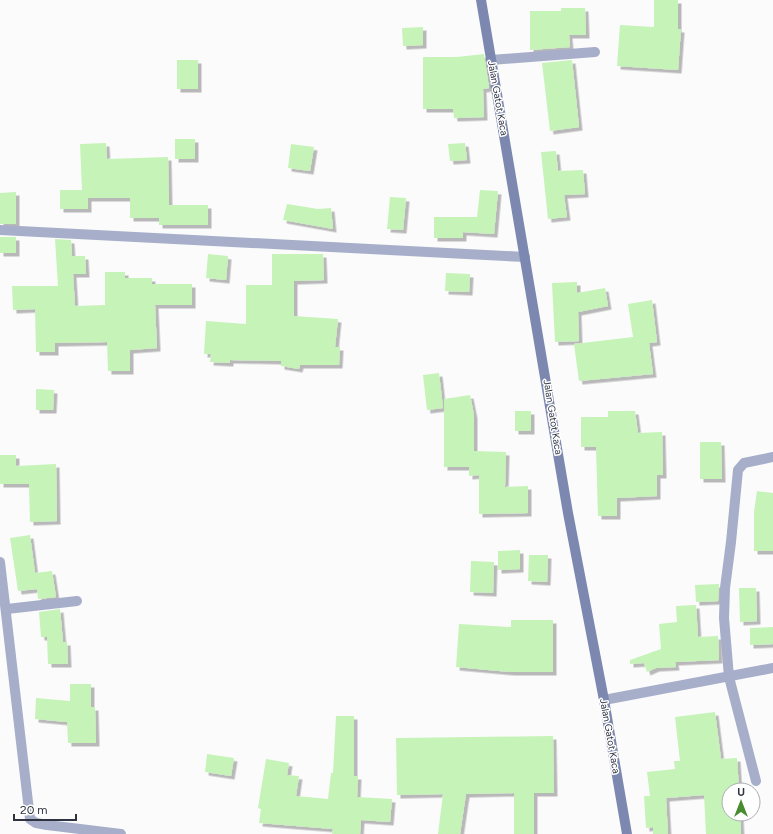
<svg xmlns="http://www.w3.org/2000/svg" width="773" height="834" font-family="Figtree,sans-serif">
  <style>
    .building { fill: #c6f3b8; filter: url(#shadow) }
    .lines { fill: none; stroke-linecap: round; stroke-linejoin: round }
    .minor { stroke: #a6aec9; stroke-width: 10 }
    .secondary { stroke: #7d88b0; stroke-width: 10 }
    .labels { text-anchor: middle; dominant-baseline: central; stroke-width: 3; stroke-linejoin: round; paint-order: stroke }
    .street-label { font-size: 10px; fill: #2f3340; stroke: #fff }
  </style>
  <defs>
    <filter id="shadow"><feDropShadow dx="3.5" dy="3.5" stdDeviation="0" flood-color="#0004"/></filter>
  </defs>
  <rect width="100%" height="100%" fill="#fbfbfb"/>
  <g class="building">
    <path d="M 654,0 L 678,0 L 678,29 L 681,29 L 678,70 L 617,66 L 620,25 L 654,27 Z"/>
    <path d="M 561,8 L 585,8 L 586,35 L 569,35 L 570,47 L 530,50 L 530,11 L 561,11 Z"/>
    <path d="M 423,27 L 423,45 L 403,46 L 402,28 Z"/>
    <path d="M 484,54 L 489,88 L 483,89 L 484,117 L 454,118 L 453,109 L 423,109 L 423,57 L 457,57 Z"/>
    <rect x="177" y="60" width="21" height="29"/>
    <path d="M 572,60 L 579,127 L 550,131 L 542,63 Z"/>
    <rect x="175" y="139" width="20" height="20"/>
    <path d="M 106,143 L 107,159 L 168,157 L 169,205 L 208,205 L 208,225 L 159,225 L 159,218 L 130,218 L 130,198 L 88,198 L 88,209 L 60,209 L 60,190 L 82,190 L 80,144 Z"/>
    <path d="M 465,143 L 467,160 L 450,161 L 448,144 Z"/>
    <path d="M 291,144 L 314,147 L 310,171 L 288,168 Z"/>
    <path d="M 556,151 L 558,171 L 583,170 L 585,194 L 564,195 L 567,217 L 548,219 L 541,152 Z"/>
    <path d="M 480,190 L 498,191 L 494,234 L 463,232 L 463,238 L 434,238 L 434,217 L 477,217 Z"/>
    <path d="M 16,192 L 16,224 L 0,224 L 0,193 Z"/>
    <path d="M 390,197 L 406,198 L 403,230 L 387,229 Z"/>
    <path d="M 287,204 L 318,209 L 331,208 L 333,229 L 283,220 Z"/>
    <rect x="0" y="237" width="16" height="16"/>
    <path d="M 55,239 L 71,240 L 72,256 L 85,256 L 86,274 L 73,274 L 75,306 L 105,305 L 105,272 L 125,272 L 125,278 L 152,278 L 152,284 L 192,284 L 192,305 L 155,305 L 157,348 L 130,350 L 130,371 L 108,371 L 107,342 L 55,343 L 55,352 L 36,352 L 35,309 L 13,310 L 12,286 L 58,286 Z"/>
    <path d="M 208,254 L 228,256 L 226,280 L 206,278 Z"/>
    <path d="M 272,254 L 323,254 L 324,280 L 294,281 L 294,316 L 338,319 L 335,347 L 340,347 L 339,365 L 300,365 L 299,369 L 281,366 L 281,361 L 230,360 L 230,363 L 210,362 L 211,354 L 204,354 L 206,321 L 246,324 L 246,285 L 272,285 Z"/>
    <path d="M 446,273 L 470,274 L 469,292 L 445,291 Z"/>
    <path d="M 577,282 L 577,293 L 605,288 L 608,306 L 578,312 L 579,341 L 555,342 L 552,283 Z"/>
    <path d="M 652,300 L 657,342 L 649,343 L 653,374 L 579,381 L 574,344 L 633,337 L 628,304 Z"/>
    <path d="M 439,373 L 443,408 L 427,410 L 423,375 Z"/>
    <path d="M 36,389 L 54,390 L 53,410 L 36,410 Z"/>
    <path d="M 470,395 L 474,415 L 474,451 L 506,452 L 505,487 L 528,486 L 528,513 L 479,514 L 479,475 L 469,476 L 469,467 L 444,467 L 444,399 Z"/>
    <rect x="515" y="411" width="16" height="20"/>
    <path d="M 608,411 L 635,411 L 638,433 L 662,432 L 663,475 L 657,475 L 657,496 L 617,498 L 617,516 L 598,516 L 596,447 L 581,447 L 581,417 L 608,417 Z"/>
    <path d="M 700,442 L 721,442 L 722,479 L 700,479 Z"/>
    <path d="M 0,455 L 16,455 L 16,466 L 56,464 L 57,521 L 30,522 L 29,484 L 0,484 Z"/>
    <path d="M 757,491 L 773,493 L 773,551 L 754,551 L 754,512 Z"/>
    <path d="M 30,535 L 35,573 L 52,571 L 56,597 L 38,599 L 37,589 L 18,591 L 10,538 Z"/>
    <path d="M 520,550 L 520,569 L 498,570 L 498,551 Z"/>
    <path d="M 529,555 L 548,555 L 547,582 L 528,581 Z"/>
    <path d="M 471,561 L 494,562 L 493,593 L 470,592 Z"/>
    <path d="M 719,584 L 718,601 L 696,602 L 695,585 Z"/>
    <path d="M 739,588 L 756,588 L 757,621 L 740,622 Z"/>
    <path d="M 696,605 L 698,637 L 718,636 L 719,660 L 675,662 L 676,667 L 656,668 L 647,672 L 644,663 L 630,664 L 630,660 L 661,649 L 659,624 L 677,622 L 676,606 Z"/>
    <path d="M 60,609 L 63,642 L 67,642 L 68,664 L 48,664 L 47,637 L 41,637 L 39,612 Z"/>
    <path d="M 511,620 L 553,620 L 553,672 L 511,672 L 456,667 L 459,624 L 511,627 Z"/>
    <path d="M 773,627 L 773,644 L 750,645 L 750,628 Z"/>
    <path d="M 70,684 L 91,684 L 91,707 L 95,707 L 96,743 L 68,743 L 67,722 L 35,719 L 36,698 L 70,701 Z"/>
    <path d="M 715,712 L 721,759 L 737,758 L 739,790 L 729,790 L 729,814 L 740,814 L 741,834 L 706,834 L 704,795 L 666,798 L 668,834 L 653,834 L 653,827 L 646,828 L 644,796 L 650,796 L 647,772 L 675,769 L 674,761 L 680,761 L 675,717 Z"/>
    <path d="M 336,716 L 354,716 L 354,776 L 358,776 L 357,797 L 392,799 L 390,822 L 361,820 L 360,834 L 332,834 L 333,829 L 259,823 L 261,809 L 258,808 L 266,759 L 289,763 L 287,775 L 299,776 L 296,796 L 328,799 L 331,773 L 333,773 Z"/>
    <path d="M 553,736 L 554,793 L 534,793 L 534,834 L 514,834 L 514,793 L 466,794 L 460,834 L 438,834 L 443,794 L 397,795 L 396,738 Z"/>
    <path d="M 207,754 L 234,758 L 231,776 L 205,772 Z"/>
  </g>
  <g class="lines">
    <g class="minor">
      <path d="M 491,60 L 595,52"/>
      <path d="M 0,230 L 525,257"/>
      <path d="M 0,562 L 30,819 L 36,823 L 47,825 L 121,834"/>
      <path d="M 7,609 L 77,601"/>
      <path d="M 604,700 L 773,668"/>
      <path d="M 756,781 L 729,677 L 724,618 L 725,588 L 731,542 L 738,470 L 744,463 L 773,457"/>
    </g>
    <path class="secondary" d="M 481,0 L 568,513 L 604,700 L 627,834"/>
  </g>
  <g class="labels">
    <g class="street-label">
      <text transform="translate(498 98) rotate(80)">Jalan Gatot Kaca</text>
      <text transform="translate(553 417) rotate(81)">Jalan Gatot Kaca</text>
      <text transform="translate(610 736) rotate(80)">Jalan Gatot Kaca</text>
    </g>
  </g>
  <g transform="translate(741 802)"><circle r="19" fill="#ffffff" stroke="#acadb3"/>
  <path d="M0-3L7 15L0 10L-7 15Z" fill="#498c2f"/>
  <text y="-6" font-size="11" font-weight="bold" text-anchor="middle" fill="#2f3340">U</text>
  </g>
  <path d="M14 814v6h62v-6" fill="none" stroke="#2f3340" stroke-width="2"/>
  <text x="20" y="814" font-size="12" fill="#2f3340" stroke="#ffffff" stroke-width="3" paint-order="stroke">20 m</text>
</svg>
